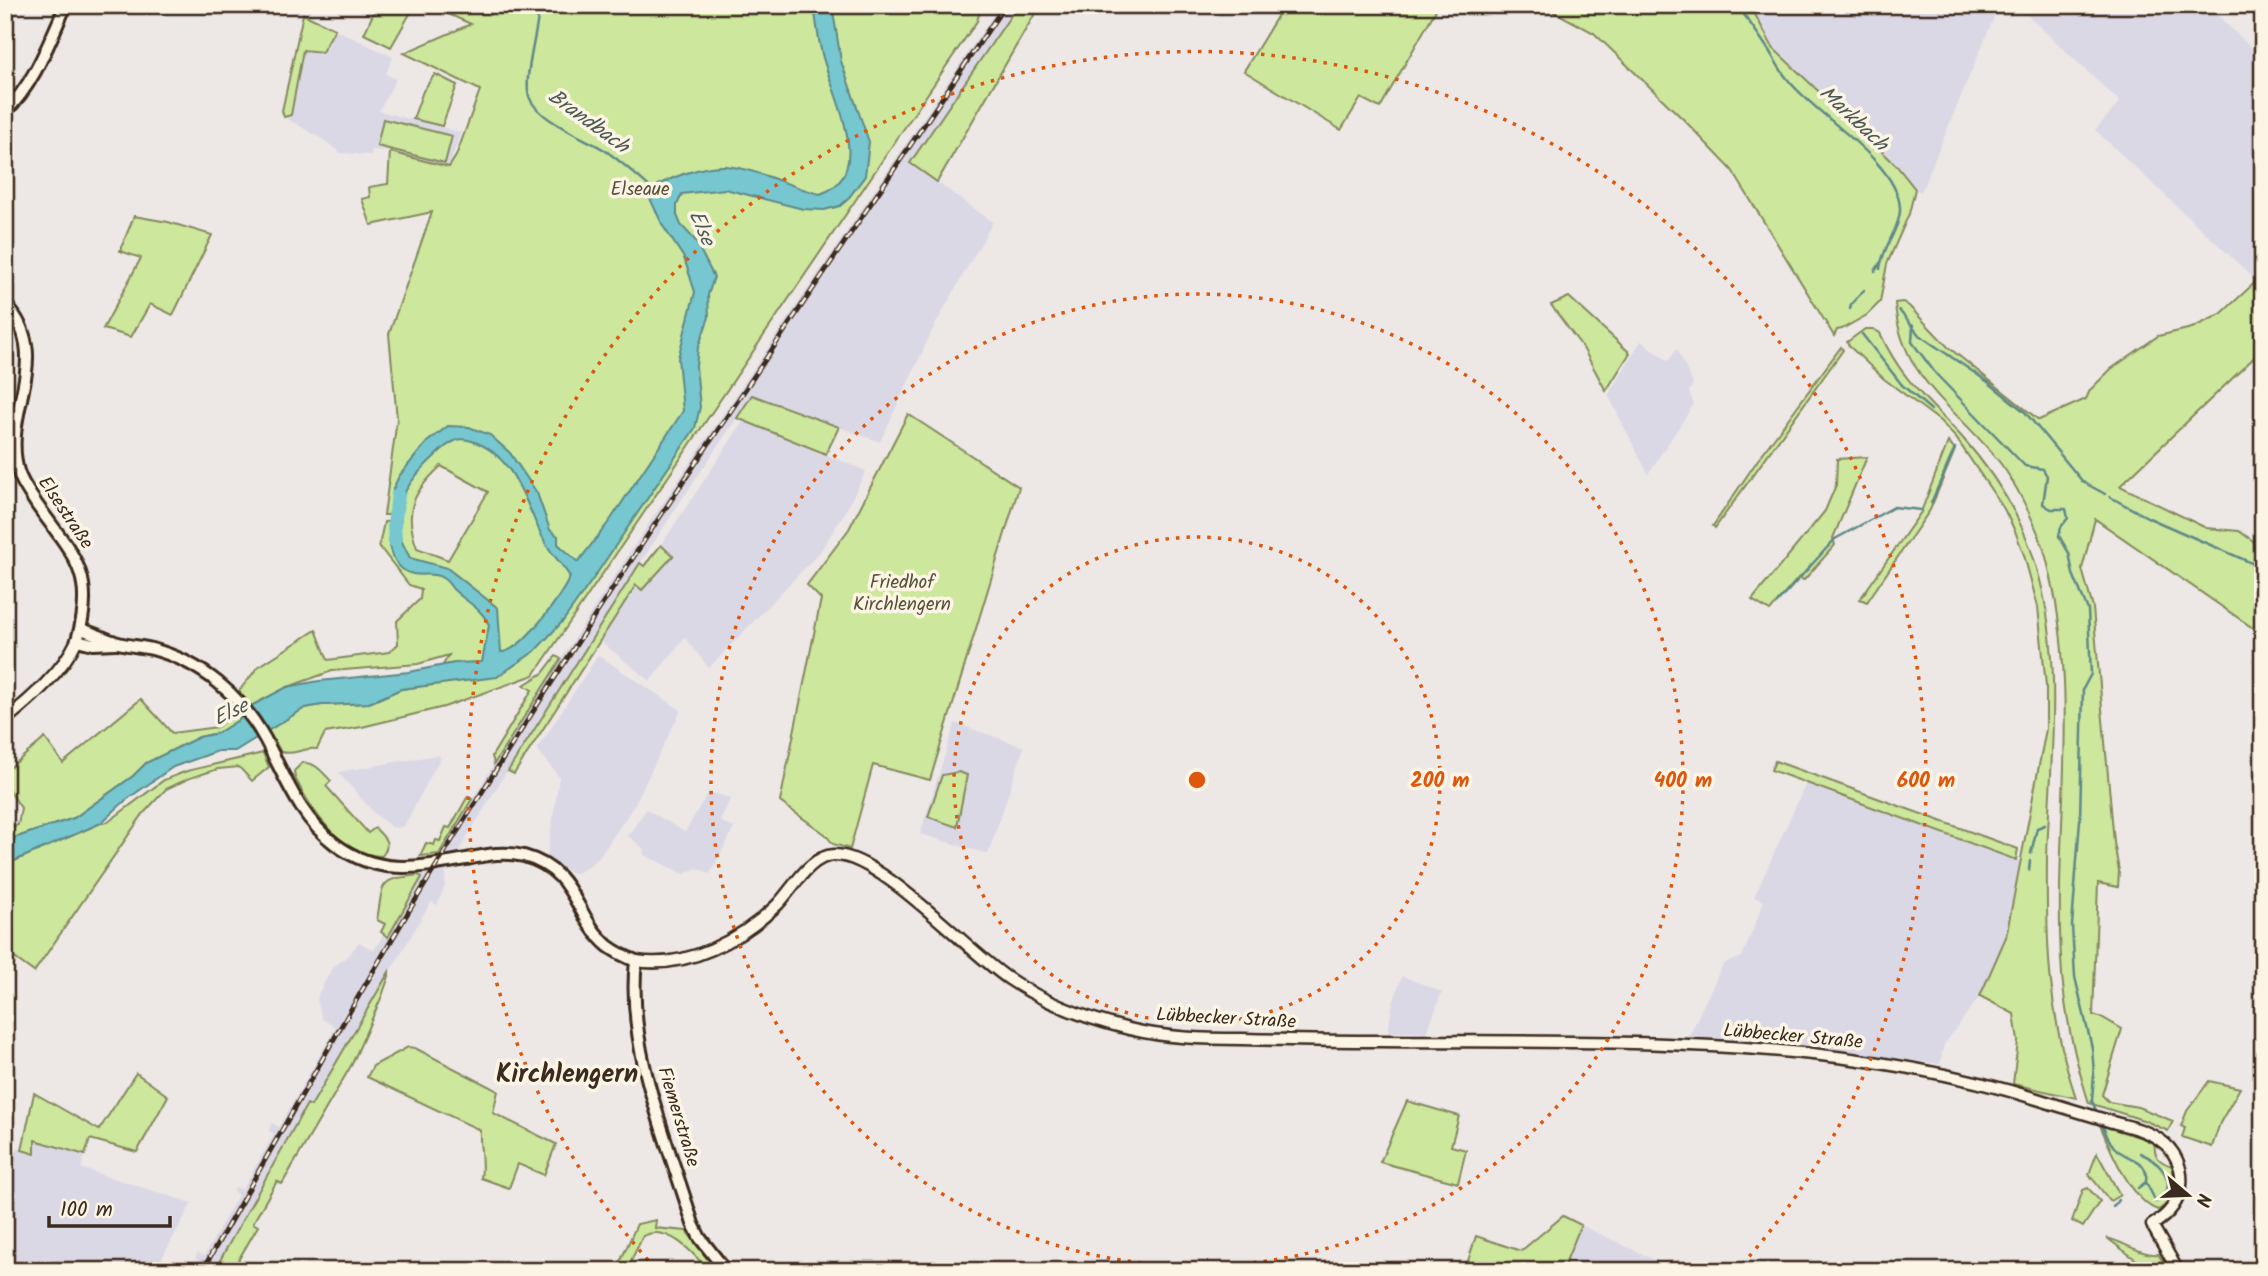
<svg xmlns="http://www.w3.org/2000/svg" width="2268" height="1276" font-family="Kalam,sans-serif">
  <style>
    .built { fill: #dbd8e5 }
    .green { fill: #cde79d; stroke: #84885e; stroke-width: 2; fill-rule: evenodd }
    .water { fill: #76c7cf; stroke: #5e8888; stroke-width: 2 }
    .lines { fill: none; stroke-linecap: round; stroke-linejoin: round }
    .stream { stroke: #5e8888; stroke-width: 2.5 }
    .river { stroke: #76c7cf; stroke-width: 14 }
    .tertiary-casing { stroke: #3b2a1e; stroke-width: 15 }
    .secondary-casing { stroke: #3b2a1e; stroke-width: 16 }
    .tertiary { stroke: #fcf5e5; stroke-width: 10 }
    .secondary { stroke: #fcf5e5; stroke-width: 10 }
    .rail-casing { stroke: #3b2a1e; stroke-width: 5 }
    .rail { stroke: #fcf5e5; stroke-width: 2.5; stroke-dasharray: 8; stroke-linecap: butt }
    .ring { fill: none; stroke: #df570d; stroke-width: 3.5; stroke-dasharray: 3.5 7 }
    .labels { text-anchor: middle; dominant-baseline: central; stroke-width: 7; stroke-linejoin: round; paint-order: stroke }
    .park-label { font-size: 19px; fill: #585037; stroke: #fcf5e5 }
    .street-label { font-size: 19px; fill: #3b2a1e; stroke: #fcf5e5 }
    .water-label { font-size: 21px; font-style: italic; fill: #4d5953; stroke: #fcf5e5 }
    .district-label { font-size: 26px; font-weight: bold; fill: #3b2a1e; stroke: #fcf5e5 }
    .centre { fill: #df570d; stroke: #fcf5e5; stroke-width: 3.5 }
    .ring-label { font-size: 21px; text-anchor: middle; font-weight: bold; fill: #df570d; stroke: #fcf5e5; stroke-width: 7; stroke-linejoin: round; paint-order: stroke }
  </style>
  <rect width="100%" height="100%" fill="#ede8e5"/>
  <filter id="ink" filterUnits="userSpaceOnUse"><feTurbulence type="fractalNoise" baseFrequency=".0143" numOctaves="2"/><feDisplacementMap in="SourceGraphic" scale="14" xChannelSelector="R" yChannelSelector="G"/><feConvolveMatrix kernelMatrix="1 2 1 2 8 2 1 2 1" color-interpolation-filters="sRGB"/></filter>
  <g filter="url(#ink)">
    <g class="built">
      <path d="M 1000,5 L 1018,5 L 910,163 L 993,222 L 934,327 L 880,442 L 752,396 L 676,508 L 501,781 L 458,852 L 450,871 L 446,872 L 445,886 L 437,905 L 431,902 L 311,1106 L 307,1104 L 214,1271 L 195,1271 L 200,1262 L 195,1258 L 198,1253 L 204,1256 L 238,1195 L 233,1192 L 236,1187 L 242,1190 L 274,1134 L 268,1130 L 272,1123 L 279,1127 L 336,1027 L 322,1019 L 317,1000 L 319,992 L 333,967 L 349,955 L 359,942 L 374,950 L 384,934 L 388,936 L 422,878 L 419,875 L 433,856 L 439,854 L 507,743 L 633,547 Z"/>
      <path d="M 1750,5 L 1999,5 L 1921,192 L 1915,189 L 1896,165 L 1773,48 Z"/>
      <path d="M 2014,5 L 2216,5 L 2212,10 L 2263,59 L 2263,275 L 2257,281 L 2095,130 L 2120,102 L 2022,10 Z"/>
      <path d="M 303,14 L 393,57 L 386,74 L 396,79 L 379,111 L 461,132 L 449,167 L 390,152 L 372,150 L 371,155 L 340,153 L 324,140 L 284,117 L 282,111 Z"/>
      <path d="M 1641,341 L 1668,361 L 1677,349 L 1693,384 L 1689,392 L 1694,404 L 1648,474 L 1608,395 Z"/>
      <path d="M 744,420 L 866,471 L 844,514 L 819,553 L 709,668 L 685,638 L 650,681 L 600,641 L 636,584 L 642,590 L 673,555 L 661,545 Z"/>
      <path d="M 598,655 L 681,710 L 635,804 L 599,858 L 583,870 L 576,873 L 569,872 L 547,857 L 559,777 L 537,749 Z"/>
      <path d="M 955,723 L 1024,747 L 988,854 L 920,834 Z"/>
      <path d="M 437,755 L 441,757 L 404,826 L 397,828 L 391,827 L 374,813 L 338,772 Z"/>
      <path d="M 1806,783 L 2022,862 L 2006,937 L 1980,996 L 1944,1045 L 1940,1064 L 1805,1047 L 1688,1038 L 1721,968 L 1725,963 L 1742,957 L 1764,901 L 1754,897 Z"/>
      <path d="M 708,792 L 731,798 L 720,821 L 734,828 L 710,874 L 697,868 L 684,874 L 644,855 L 643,848 L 628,836 L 646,809 L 685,832 Z"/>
      <path d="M 1402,976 L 1442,992 L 1428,1030 L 1423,1032 L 1388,1032 L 1392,1006 Z"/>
      <path d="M 35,1140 L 85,1155 L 81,1168 L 192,1203 L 155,1271 L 5,1271 L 5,1145 L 35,1154 Z"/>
      <path d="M 1581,1225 L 1678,1271 L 1562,1271 Z"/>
    </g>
    <g class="green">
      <path d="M 377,5 L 415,5 L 391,47 L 364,34 Z"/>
      <path d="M 428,5 L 982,5 L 977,21 L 949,62 L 534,675 L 444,707 L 362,727 L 325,733 L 317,749 C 303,747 294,756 281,752 L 268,730 L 305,708 L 322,705 L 369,703 L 401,689 L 438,684 L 443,665 L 449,655 L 418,664 L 332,671 L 288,687 L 251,706 L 239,691 L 258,667 L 316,630 L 328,660 L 389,652 L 398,644 L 397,621 L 420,599 L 421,589 L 409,585 L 379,546 L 384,522 L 401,521 L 400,515 L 384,515 L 397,419 L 389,334 L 432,212 L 371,225 L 362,199 L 370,197 L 369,187 L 388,184 L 390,152 L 449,167 L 456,156 L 480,90 L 404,53 L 471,24 ZM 441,466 L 488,492 L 448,560 L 417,548 C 403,510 413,492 441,466 Z"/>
      <path d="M 1018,5 L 1040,5 L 937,182 L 910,163 Z"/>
      <path d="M 1284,5 L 1442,5 L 1438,6 L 1380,108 L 1361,98 L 1341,130 L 1244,71 Z"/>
      <path d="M 1553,5 L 1750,5 L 1773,48 L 1896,165 L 1915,189 L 1909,214 L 1887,264 L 1880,302 L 1867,315 L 1842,329 L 1837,330 L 1834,336 L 1732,170 L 1685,121 L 1594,33 L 1551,10 Z"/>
      <path d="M 303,14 L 335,29 L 322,52 L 303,50 L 291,115 L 284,117 L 282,111 Z"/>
      <path d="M 435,74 L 457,85 L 442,126 L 413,119 L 423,91 Z"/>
      <path d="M 383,119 L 452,136 L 445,163 L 377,146 Z"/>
      <path d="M 134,216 L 168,222 L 212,235 L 173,315 L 150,304 L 131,337 L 103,329 L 141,258 L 120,251 Z"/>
      <path d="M 2263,275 L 2263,349 L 2120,486 L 2206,528 L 2239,531 L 2263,548 L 2263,635 L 2095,519 L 2082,569 L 2093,608 L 2114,842 L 2119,871 L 2118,887 L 2098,883 L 2093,1015 L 2103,1018 L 2122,1029 L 2102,1095 L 2109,1102 L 2138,1107 L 2173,1121 L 2168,1131 L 2146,1121 L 2089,1103 C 2074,1057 2063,1008 2061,958 C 2054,823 2082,691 2046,557 C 2040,533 2020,492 2006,471 C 1965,412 1900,383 1895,303 L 1903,302 L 1909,306 L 1948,347 L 2039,420 L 2086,399 L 2090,390 L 2111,369 L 2158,336 L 2192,328 L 2221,314 Z"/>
      <path d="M 1569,297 L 1630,353 L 1606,391 L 1583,348 L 1551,305 Z"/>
      <path d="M 1865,329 L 1873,329 L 1880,333 C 1902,381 1927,399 1961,436 C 1992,471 2017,509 2032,553 C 2066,652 2050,756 2047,858 C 2046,945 2048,1014 2076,1098 L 2013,1084 L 2018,1041 L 2014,1014 L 1980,996 L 2006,937 L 2046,729 L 2046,686 L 2038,607 L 2024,555 L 2015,531 L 2004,509 L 1956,438 L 1940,421 L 1884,379 L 1849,346 L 1847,342 Z"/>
      <path d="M 1841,347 L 1843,350 L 1715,528 L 1713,526 L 1757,461 Z"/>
      <path d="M 752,395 L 839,427 L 826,454 L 737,418 Z"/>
      <path d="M 908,414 L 1019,487 L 930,780 L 873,765 L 850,849 L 833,844 L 825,834 L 780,802 L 821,599 L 807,585 L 849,529 Z"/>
      <path d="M 1948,442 L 1955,450 L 1930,510 L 1867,602 L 1860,599 L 1921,512 Z"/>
      <path d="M 1867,457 L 1833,538 L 1835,545 L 1804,580 L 1798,578 L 1770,611 L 1752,600 L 1825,511 L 1836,485 L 1837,459 Z"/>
      <path d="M 661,545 L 673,556 L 642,590 L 636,585 L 514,774 L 508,771 L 640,563 L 644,566 Z"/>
      <path d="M 556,656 L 561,659 L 494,764 L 492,756 L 532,690 L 524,685 L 543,673 Z"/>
      <path d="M 141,699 L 172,733 L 217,727 L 235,713 L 240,719 L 218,733 L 199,737 L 146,763 L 133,776 L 74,818 L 5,841 L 5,829 L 18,825 L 21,808 L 5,784 L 5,772 L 45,738 L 63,763 Z"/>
      <path d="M 263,753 L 269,767 L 252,781 L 239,767 L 218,769 L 190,778 L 166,789 L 143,814 L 34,972 L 5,951 L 5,865 L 101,823 L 108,822 L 164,780 L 187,771 Z"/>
      <path d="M 1775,761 L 2018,849 L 2016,860 L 1771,770 Z"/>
      <path d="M 302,763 C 316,762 322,772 331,781 L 326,786 L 368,833 L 375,828 C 385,838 392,843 382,856 C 341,856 311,810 295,778 L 294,771 Z"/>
      <path d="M 958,772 L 967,775 L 957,827 L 928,817 L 942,775 Z"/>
      <path d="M 468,796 L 472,799 L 439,854 L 420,856 L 426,843 L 434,845 L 436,840 L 440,841 L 446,827 L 450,828 Z"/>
      <path d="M 419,875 L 422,877 L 388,937 L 381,932 L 385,924 L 377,920 C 384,881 377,880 419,875 Z"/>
      <path d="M 389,972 L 389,976 L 382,996 L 352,1064 L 282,1184 L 277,1181 L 253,1223 L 258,1226 L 232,1271 L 214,1271 L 307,1104 L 311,1106 Z"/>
      <path d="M 408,1047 L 415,1048 L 498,1091 L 493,1113 L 556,1144 L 544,1175 L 518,1164 L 509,1188 L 481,1178 C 484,1162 479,1147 480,1130 L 367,1077 L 373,1066 Z"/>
      <path d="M 136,1073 L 168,1096 L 137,1152 L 90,1139 L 85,1155 L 35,1140 L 35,1154 L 22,1150 L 34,1093 L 99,1130 Z"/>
      <path d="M 2209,1081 L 2240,1088 L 2220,1123 L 2212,1147 L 2182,1137 L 2185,1128 L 2181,1126 L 2187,1111 Z"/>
      <path d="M 1407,1101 L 1459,1116 L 1451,1146 L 1466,1150 L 1458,1183 L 1380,1162 Z"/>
      <path d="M 2100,1125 L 2155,1142 C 2153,1156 2159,1162 2172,1166 C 2176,1185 2176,1200 2158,1210 C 2132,1202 2110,1149 2100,1125 Z"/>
      <path d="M 2097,1153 L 2120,1195 L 2110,1201 L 2089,1174 Z"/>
      <path d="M 2088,1188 L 2100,1201 L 2083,1227 L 2072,1221 L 2083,1190 Z"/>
      <path d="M 1563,1216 L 1581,1225 L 1562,1271 L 1458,1271 L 1468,1261 L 1476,1236 L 1521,1251 Z"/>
      <path d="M 656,1220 L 655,1228 L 686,1231 L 718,1271 L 709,1271 C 694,1254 668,1223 643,1236 L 626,1271 L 616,1271 L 637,1224 Z"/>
      <path d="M 2107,1238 C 2121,1241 2146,1257 2158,1254 L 2169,1271 L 2142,1271 L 2139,1262 Z"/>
    </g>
    <path class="water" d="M 814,5 L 832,5 L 841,61 L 869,142 L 865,176 L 847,200 L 840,206 L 824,210 L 803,209 L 725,189 L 682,194 L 677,205 L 677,215 L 681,225 L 695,240 L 714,277 L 708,295 L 709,317 L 698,348 L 696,366 L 700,407 L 695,428 L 593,579 L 563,621 L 535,651 L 497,677 L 401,689 L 369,703 L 322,705 L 305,708 L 235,751 L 218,751 L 173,767 L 126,800 L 101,823 L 5,865 L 5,841 L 74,818 L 133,776 L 146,763 L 199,737 L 218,733 L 240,719 L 251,706 L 287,687 L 319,681 L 409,672 L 454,663 L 482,662 L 489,625 C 482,609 467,602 455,591 C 451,588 449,582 444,579 C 435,572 423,576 413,574 C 391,569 387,542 391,525 L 398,526 L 401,540 L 410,558 L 447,568 L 498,608 L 501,652 C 521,653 561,596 570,577 C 563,565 552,555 545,542 C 526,507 516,455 472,441 C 467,440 462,438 457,440 C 449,443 441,450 435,456 C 419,471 401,490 398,513 L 391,513 L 393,489 L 399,476 L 427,442 L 448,426 L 469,427 L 490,435 L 510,453 L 537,493 L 550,530 L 558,536 L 558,544 L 578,562 L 611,519 L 683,411 L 678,358 L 695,292 L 684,258 L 663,226 L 647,192 C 665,179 702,165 725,166 C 755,168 790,187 820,194 C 878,175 831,92 822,54 C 818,38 816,21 814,5 Z"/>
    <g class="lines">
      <g class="stream">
        <path d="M 539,5 C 539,29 523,76 529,96 C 536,119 584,138 603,149 C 621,161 637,176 653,190"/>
        <path d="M 1737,5 C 1748,20 1758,34 1768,49 C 1775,60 1781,72 1789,81 C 1817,116 1898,162 1900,208 C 1901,227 1881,250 1880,269"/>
        <path d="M 1875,271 L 1881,262"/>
        <path d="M 1850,309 L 1851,304 L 1864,290"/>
        <path d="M 1899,310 L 1919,335 L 1988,382 L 2025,412 L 2083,482 L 2105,494"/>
        <path d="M 1913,325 L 1912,342 L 1936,374 L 2025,466 L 2043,469 L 2047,476 L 2043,504 L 2051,509 L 2066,509 L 2068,518 L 2061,527 L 2059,536 L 2069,553 L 2073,574 L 2088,610 L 2091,674 L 2083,689 L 2080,820 L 2072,926 L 2075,977 L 2092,1048 L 2094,1074 L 2092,1101 L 2098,1115"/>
        <path d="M 1862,334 L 1902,385 L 1931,410"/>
        <path d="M 2110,497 L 2149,518 L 2263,568"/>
        <path d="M 1931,503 L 1955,448"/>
        <path d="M 1777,603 L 1835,539 L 1894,507 L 1921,510"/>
        <path d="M 2031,853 L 2037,828 L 2045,825"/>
        <path d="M 2029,870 L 2030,861"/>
        <path d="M 2101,1121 C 2104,1130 2108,1140 2114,1147 C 2128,1162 2149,1157 2146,1182 L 2138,1188"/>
        <path d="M 2140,1153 C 2160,1161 2182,1186 2156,1202 L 2146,1182"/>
        <path d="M 2113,1207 L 2118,1200"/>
      </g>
      <path class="river" d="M 395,541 L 394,525 L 398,495"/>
      <defs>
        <g id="tertiary">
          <path d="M 5,720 C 31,699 63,671 77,640"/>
          <path d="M 636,961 C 687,969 741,940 777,905 C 793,889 809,856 834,855 C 879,853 969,953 1009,979 C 1045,1003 1088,1019 1129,1029 C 1166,1038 1204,1039 1242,1039 C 1288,1040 1334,1041 1381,1041 C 1597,1043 1829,1033 2037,1099 C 2062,1107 2087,1114 2112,1122 C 2128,1126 2146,1130 2160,1140 C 2175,1150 2183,1168 2181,1185 C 2179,1203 2167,1216 2152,1225 L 2178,1271"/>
        </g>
        <g id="secondary">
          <path d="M 5,112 C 35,83 49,42 66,5"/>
          <path d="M 5,304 C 53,354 6,405 16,462 C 18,478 28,491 37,505 C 73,555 97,575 77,640 L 93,644 L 115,643"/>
          <path d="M 81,629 C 93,633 104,638 115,642 C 127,646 140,646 152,649 C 201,662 241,695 265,739 C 285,776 299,817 335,844 C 377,876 417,868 466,859 C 486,855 503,851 524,856 C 578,871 573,916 608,946 C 617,953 626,957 636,961 C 626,1048 668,1142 693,1224 L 700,1238 L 726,1271"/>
        </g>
      </defs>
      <use href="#tertiary" class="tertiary-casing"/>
      <use href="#secondary" class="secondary-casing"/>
      <use href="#tertiary" class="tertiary"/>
      <use href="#secondary" class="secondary"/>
      <defs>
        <path id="rail" d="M 202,1271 C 288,1120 372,968 464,821 C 636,544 823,276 1005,5"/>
      </defs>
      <use href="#rail" class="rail-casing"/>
      <use href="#rail" class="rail"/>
    </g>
  </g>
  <g class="ring">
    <circle cx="1197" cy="780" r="243"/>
    <circle cx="1197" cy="780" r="486"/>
    <path d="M655 1268A729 729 0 1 1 1739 1268"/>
  </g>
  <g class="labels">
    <g class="park-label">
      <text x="640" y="190">Elseaue</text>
      <text x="902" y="583">Friedhof<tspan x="902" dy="22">Kirchlengern</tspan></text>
    </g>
    <g class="street-label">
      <text transform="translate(65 513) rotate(56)">Elsestraße</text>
      <text transform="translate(1226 1019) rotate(3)">Lübbecker Straße</text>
      <text transform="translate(1793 1037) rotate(5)">Lübbecker Straße</text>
      <text transform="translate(678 1117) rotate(73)">Fiemerstraße</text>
    </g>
    <g class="water-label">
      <text transform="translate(1853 119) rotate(43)">Markbach</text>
      <text transform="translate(588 122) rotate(36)">Brandbach</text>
      <text transform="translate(701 228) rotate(67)">Else</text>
      <text transform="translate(231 713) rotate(-26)">Else</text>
    </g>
    <g class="district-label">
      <text x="567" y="1075">Kirchlengern</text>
    </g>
  </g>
  <circle cx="1197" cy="780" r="10" class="centre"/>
  <g class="ring-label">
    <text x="1440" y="787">200 m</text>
    <text x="1683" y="787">400 m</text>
    <text x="1926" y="787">600 m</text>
  </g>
  <rect width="2268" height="1276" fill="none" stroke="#fcf5e5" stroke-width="28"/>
  <rect x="14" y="14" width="2240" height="1248" fill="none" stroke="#3b2a1e" stroke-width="2.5" filter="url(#ink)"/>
  <g transform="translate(2188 1195) rotate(109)" stroke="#fcf5e5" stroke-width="5" paint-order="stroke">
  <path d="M0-5L12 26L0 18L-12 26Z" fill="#3b2a1e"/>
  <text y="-10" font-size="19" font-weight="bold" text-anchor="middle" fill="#3b2a1e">N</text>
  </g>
  <path d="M49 1216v10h121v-10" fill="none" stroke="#3b2a1e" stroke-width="3.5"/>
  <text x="60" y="1216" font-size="21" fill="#3b2a1e" stroke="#fcf5e5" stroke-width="5" paint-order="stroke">100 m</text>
</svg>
